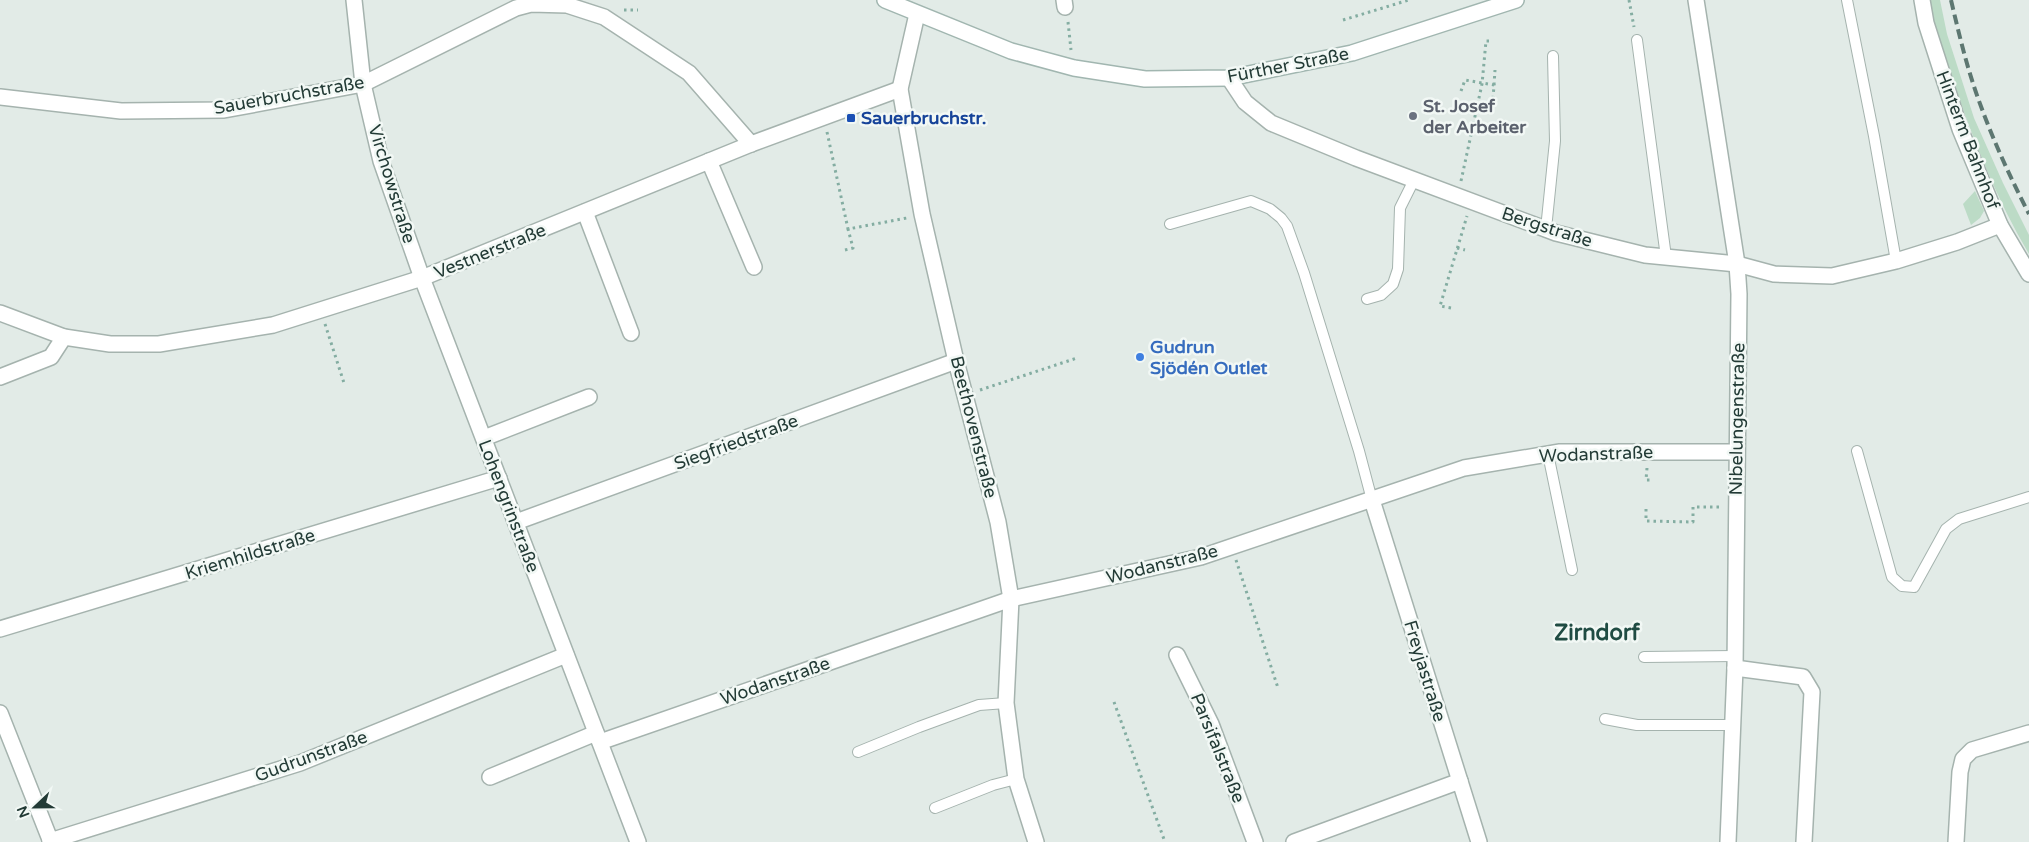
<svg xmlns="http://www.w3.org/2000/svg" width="2029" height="842" font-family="'Varela Round',sans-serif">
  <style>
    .green { fill: #bcdbc6 }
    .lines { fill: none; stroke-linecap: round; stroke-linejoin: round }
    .service-casing { stroke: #a5b3ae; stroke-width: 12 }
    .minor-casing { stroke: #a5b3ae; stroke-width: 18 }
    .secondary-casing { stroke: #a1b6b0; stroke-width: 18 }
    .path { stroke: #84ada2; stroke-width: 3; stroke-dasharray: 2.5 4; stroke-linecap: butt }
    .service { stroke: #fff; stroke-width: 10 }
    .minor { stroke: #fff; stroke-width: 15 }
    .secondary { stroke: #fff; stroke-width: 15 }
    .rail { stroke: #5d7771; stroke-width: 4; stroke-dasharray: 10 5; stroke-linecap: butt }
    .worship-dot { fill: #6b7280; stroke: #f2f8f5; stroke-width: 2 }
    .transit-dot { fill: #1a4fb4; stroke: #f2f8f5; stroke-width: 2 }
    .shop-dot { fill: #3f7fe0; stroke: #f2f8f5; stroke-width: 2 }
    .labels { text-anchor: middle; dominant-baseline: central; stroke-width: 5; stroke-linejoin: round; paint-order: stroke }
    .street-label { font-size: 18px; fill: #233b36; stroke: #f2f8f5 }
    .worship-label { font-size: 18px; font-weight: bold; fill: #5b616d; stroke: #f2f8f5; text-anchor: start }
    .transit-label { font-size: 18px; font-weight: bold; fill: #164399; stroke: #f2f8f5; text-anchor: start }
    .shop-label { font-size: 18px; font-weight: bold; fill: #366cbe; stroke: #f2f8f5; text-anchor: start }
    .district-label { font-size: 22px; font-weight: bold; fill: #204c43; stroke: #f2f8f5 }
  </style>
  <rect width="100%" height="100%" fill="#e2ebe7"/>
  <g class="green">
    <path d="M 1930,0 L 1940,0 L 1947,34 L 1974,118 L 2003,183 L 2029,235 L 2029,254 C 1997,200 1973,140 1953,80 C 1944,54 1934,28 1930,0 Z"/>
    <path d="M 1975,191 L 1984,211 L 1980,218 L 1971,225 L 1963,204 Z"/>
  </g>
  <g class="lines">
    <defs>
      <g id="service">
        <path d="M 1847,0 L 1874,136 L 1896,261"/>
        <path d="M 1637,40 L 1666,257"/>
        <path d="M 1170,224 L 1251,201 L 1270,209 L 1281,218 L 1287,226 L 1304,273 L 1359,451 L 1372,500"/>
        <path d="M 1546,229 L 1555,141 L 1553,56"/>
        <path d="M 1367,299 L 1381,295 L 1393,284 L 1398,269 L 1400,208 L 1414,180"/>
        <path d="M 1857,451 L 1892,577 L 1902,586 L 1914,587 L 1946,529 L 1959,519 L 2029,497"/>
        <path d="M 1548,454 L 1572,570"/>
        <path d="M 1644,657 L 1735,656"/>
        <path d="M 1605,719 L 1637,725 L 1733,725"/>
        <path d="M 858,752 L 919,727 L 979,705 L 1006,703"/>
        <path d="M 935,808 L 993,785 L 1016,779"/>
      </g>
      <g id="minor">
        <path d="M 354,0 L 363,84 L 381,161 L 422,278 L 638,842"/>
        <path d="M 1064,0 L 1065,7"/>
        <path d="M 1696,0 L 1737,264 L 1739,294 L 1735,668 L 1728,842"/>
        <path d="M 1922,0 L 1926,23 L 1960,129 L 2000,225 L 2029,274"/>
        <path d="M 917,14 L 900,89 L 922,214 L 956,361 L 998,522 L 1011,599 L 1006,703 L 1016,779 L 1036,842"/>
        <path d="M 1229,78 L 1245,102 L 1271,123 L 1356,158 L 1556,233 L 1645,255 L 1737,264 L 1774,274 L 1832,276 L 1896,261 L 1957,242 L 2000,225"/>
        <path d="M 0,97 L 121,111 L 224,110 L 363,84 L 516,8 L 531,4 L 567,5 L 604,17 L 689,73 L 751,144"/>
        <path d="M 709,161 L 754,267"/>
        <path d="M 585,212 L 631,333"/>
        <path d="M 0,313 L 64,337 L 110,344 L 159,344 L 273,325 L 422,278 L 751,144 L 900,89"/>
        <path d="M 0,377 L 51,357 L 64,337"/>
        <path d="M 484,438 L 589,397"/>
        <path d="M 1372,500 L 1479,842"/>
        <path d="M 516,522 L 956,361"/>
        <path d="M 0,629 L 499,478"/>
        <path d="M 1177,655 L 1211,724 L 1255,842"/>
        <path d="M 1735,668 L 1803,677 L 1812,692 L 1804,842"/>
        <path d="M 0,713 L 51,842"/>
        <path d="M 600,742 L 1011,599 L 1201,557 L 1464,468 L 1560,452 L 1736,452"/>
        <path d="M 490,777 L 596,733"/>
        <path d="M 50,841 L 300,763 L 566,655"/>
        <path d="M 1294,842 L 1460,781"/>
        <path d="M 1956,842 L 1960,772 L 1963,759 L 1972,750 L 2029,733"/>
      </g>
      <path id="secondary" d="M 885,0 L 1011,51 L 1074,68 L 1145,79 L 1229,78 L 1352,53 L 1516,0"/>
    </defs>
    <use href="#service" class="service-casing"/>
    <use href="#minor" class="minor-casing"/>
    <use href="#secondary" class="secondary-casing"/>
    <g class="path">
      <path d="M 1629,0 L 1634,27"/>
      <path d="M 624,10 L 638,10"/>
      <path d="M 1343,20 L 1409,0"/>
      <path d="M 1068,22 L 1071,50"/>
      <path d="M 1494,85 L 1495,70"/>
      <path d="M 1461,91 L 1465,80 L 1494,85 L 1493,99"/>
      <path d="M 827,132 L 848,229 L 907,218"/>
      <path d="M 1461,181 L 1482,84 L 1486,41 L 1489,41"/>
      <path d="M 1457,248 L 1465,250"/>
      <path d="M 845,250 L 853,248 L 848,229"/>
      <path d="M 1451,308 L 1440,306 L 1467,216"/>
      <path d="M 325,324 L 344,383"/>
      <path d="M 980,390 L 1077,358"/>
      <path d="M 1647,468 L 1646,480 L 1653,480"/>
      <path d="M 1646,509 L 1646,521 L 1693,522 L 1693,507 L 1720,507"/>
      <path d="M 1236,560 L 1278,688"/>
      <path d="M 1114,702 L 1165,842"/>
    </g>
    <use href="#service" class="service"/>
    <use href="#minor" class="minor"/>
    <use href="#secondary" class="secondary"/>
    <path class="rail" d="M 1951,0 C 1959,34 1967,68 1979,101 C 1993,140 2010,177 2029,214"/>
  </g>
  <circle class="worship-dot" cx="1413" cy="116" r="5"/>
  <rect class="transit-dot" x="846" y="113" width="10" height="10" rx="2.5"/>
  <circle class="shop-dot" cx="1140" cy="357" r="5"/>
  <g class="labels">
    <g class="street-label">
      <text transform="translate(1288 65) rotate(-11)">Fürther Straße</text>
      <text transform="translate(289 95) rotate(-10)">Sauerbruchstraße</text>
      <text transform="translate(1968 140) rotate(69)">Hinterm Bahnhof</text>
      <text transform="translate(392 184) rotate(73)">Virchowstraße</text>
      <text transform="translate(1547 227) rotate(18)">Bergstraße</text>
      <text transform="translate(490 251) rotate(-22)">Vestnerstraße</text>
      <text transform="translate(1737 419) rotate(-89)">Nibelungenstraße</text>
      <text transform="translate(974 427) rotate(76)">Beethovenstraße</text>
      <text transform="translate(736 442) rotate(-20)">Siegfriedstraße</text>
      <text transform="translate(1596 454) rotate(-2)">Wodanstraße</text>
      <text transform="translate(509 506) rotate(69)">Lohengrinstraße</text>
      <text transform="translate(250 554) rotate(-17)">Kriemhildstraße</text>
      <text transform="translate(1162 564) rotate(-14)">Wodanstraße</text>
      <text transform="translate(1425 671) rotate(73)">Freyjastraße</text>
      <text transform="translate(775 681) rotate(-19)">Wodanstraße</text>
      <text transform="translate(1218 748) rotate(68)">Parsifalstraße</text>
      <text transform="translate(311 756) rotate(-20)">Gudrunstraße</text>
    </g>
    <g class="worship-label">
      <text x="1423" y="106">St. Josef<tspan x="1423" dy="21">der Arbeiter</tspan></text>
    </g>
    <g class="transit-label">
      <text x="861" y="118">Sauerbruchstr.</text>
    </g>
    <g class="shop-label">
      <text x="1150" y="347">Gudrun<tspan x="1150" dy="21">Sjödén Outlet</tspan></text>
    </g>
    <g class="district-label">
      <text x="1597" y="633">Zirndorf</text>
    </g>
  </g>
  <g transform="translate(35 807) rotate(248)" stroke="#f2f8f5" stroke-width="4" paint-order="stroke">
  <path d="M0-4L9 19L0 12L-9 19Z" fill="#233b36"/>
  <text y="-8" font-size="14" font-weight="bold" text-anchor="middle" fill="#233b36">N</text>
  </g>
</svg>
